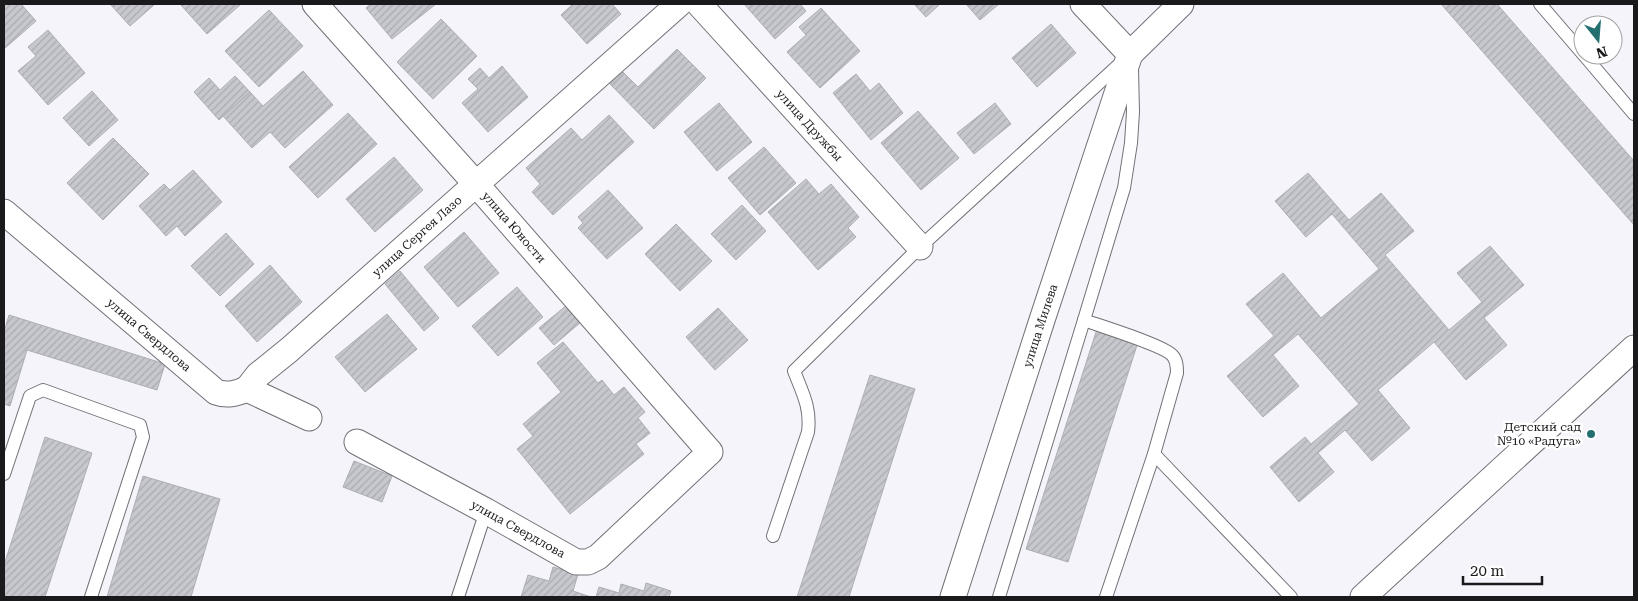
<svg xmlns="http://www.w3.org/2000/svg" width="1638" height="601" font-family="'Roboto Serif',serif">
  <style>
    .building { fill: url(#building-hatch); stroke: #adaeb5 }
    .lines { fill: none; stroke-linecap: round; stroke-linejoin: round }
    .service-casing { stroke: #717176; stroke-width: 14 }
    .minor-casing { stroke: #717176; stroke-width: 27 }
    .service { stroke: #fff; stroke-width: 12 }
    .minor { stroke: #fff; stroke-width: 25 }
    .poi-dot { fill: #247071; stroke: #fff; stroke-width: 2 }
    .labels { text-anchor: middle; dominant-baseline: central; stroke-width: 5; stroke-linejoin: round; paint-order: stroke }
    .street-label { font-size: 12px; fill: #1a1a1c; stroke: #fff }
    .poi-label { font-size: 12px; fill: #1a1a1c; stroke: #fff; text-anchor: end }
  </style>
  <defs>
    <pattern id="building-hatch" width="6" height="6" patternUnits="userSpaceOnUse" patternTransform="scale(1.25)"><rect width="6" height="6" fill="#c6c8ce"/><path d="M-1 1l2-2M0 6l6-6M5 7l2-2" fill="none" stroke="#aaabb0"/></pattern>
  </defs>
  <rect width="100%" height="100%" fill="#f5f4fb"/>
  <g class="building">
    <path d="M 4,4 L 21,4 L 36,21 L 4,49 Z"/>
    <path d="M 110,4 L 155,4 L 130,26 Z"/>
    <path d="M 180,4 L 239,4 L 240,5 L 207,34 Z"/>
    <path d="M 371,4 L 436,4 L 392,39 L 366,8 Z"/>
    <path d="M 573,4 L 612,4 L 621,14 L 587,44 L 561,15 Z"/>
    <path d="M 744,4 L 800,4 L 806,11 L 775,39 Z"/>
    <path d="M 914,4 L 940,4 L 926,17 Z"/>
    <path d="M 966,4 L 999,4 L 980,20 Z"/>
    <path d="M 1441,4 L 1497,4 L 1634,161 L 1634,225 Z"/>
    <path d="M 821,8 L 860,51 L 820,88 L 787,52 L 806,35 L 799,27 Z"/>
    <path d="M 269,10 L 303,46 L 259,87 L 225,51 Z"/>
    <path d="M 441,19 L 477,56 L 433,99 L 397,62 Z"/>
    <path d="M 1051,24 L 1076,53 L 1037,87 L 1012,58 Z"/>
    <path d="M 48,30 L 85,73 L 48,105 L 18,71 L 36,56 L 28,47 Z"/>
    <path d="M 677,49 L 706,78 L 654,129 L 610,84 L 623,72 L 638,87 Z"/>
    <path d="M 502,66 L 528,97 L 488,132 L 462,103 L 478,89 L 468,79 L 480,68 L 489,78 Z"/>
    <path d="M 303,71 L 333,105 L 285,148 L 270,132 L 252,148 L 223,116 L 250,92 L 263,106 Z"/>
    <path d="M 856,74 L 870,91 L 879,83 L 903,113 L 871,140 L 833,93 Z"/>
    <path d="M 235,76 L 250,92 L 219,120 L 194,92 L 209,78 L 220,90 Z"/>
    <path d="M 92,91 L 118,120 L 89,146 L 63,118 Z"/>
    <path d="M 719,103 L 752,142 L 717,171 L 684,132 Z"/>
    <path d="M 995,103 L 1011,124 L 974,154 L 957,133 Z"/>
    <path d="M 918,111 L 959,158 L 921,190 L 881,143 Z"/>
    <path d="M 348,113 L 377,144 L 318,198 L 289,167 Z"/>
    <path d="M 609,115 L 634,142 L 553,215 L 532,192 L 540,184 L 526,168 L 571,128 L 582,140 Z"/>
    <path d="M 113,138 L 149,174 L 103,220 L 67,183 Z"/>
    <path d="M 764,147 L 796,183 L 760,215 L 728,178 Z"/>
    <path d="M 394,157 L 423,190 L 375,232 L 346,199 Z"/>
    <path d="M 193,170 L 222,202 L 185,236 L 177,226 L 166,236 L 139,206 L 164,184 L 170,190 Z"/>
    <path d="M 1308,173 L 1349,220 L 1381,193 L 1414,231 L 1385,255 L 1449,330 L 1482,302 L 1457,273 L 1490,246 L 1524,285 L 1484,318 L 1507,345 L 1466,380 L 1434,342 L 1378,390 L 1410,428 L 1372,461 L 1345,430 L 1318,453 L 1334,472 L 1299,502 L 1270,467 L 1305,437 L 1311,444 L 1359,404 L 1298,334 L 1273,355 L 1299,386 L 1263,417 L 1227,376 L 1274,336 L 1246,304 L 1283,273 L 1321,318 L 1379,269 L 1332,214 L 1306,237 L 1275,201 Z"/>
    <path d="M 806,179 L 819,194 L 831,184 L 859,217 L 848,228 L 856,237 L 818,270 L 768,212 Z"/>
    <path d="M 608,190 L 643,228 L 607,259 L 578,228 L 583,223 L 578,217 Z"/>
    <path d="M 742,205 L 766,231 L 736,260 L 711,234 Z"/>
    <path d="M 676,224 L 712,261 L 680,291 L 645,254 Z"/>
    <path d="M 464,232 L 499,273 L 458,307 L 424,267 Z"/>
    <path d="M 226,233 L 254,264 L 220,296 L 191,266 Z"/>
    <path d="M 270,265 L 302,302 L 257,342 L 225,306 Z"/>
    <path d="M 400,271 L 439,318 L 424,331 L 385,284 Z"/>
    <path d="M 517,287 L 543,317 L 498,356 L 472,326 Z"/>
    <path d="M 567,305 L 581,322 L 554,345 L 539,328 Z"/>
    <path d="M 718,308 L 748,340 L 715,370 L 686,337 Z"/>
    <path d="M 387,314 L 417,349 L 365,392 L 335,357 Z"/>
    <path d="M 9,315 L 165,364 L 157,390 L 27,350 L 10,406 L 4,404 L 4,332 Z"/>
    <path d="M 1097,329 L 1138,342 L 1068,562 L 1026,549 Z"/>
    <path d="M 563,342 L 598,383 L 602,380 L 614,395 L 624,387 L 645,412 L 638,418 L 650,433 L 636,444 L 644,454 L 570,514 L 517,449 L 533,436 L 523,424 L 561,392 L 537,363 Z"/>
    <path d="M 870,375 L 915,389 L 849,597 L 797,597 Z"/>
    <path d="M 45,437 L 92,453 L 45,597 L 4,597 L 4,565 Z"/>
    <path d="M 354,461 L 392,476 L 382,502 L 343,487 Z"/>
    <path d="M 143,476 L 220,499 L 191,597 L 107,597 Z"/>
    <path d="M 553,567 L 578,574 L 573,591 L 591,597 L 521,597 L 528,575 L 549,581 Z"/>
    <path d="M 646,583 L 671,591 L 669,597 L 596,597 L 599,587 L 619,593 L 621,584 L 644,591 Z"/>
  </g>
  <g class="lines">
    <defs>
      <g id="service">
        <path d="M 1540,4 L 1583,54"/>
        <path d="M 1584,55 L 1634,114"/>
        <path d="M 1084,320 L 1124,188 L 1131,143 L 1133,112 L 1132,69"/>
        <path d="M 1154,454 L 1291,597"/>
        <path d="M 4,474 L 30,396 L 43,390 L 140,425 L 143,437 L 91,597"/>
        <path d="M 773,536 L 808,432 C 811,408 803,394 794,371 L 920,247 L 1123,61"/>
        <path d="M 458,597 L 486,511"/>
        <path d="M 999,597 L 1084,320 C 1100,326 1163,345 1172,355 C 1177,360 1177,367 1177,373 L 1154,454 L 1106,597"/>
      </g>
      <g id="minor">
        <path id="s1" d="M 315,4 L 476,184 L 710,452 L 598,557 L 588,562 L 576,562 L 486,511 L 357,442"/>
        <path id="s2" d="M 699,4 L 920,247"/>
        <path d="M 1083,4 L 1130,54"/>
        <path id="s3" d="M 4,212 L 216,392 C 227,396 235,394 247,389 L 309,418"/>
        <path id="s4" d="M 247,389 L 258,375 L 289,350 L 679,4"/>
        <path id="s5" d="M 953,597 L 1042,320 L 1130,54 L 1181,4"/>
        <path d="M 1363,597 L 1634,348"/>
      </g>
    </defs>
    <use href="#service" class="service-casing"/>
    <use href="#minor" class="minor-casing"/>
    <use href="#service" class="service"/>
    <use href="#minor" class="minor"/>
  </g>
  <circle class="poi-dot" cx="1591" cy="434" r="5"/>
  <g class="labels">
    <g class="street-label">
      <text stroke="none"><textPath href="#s2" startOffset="164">улица Дружбы</textPath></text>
      <text stroke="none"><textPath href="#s1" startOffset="299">улица Юности</textPath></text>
      <text stroke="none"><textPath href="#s4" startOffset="229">улица Сергея Лазо</textPath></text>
      <text stroke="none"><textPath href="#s5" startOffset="285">улица Милева</textPath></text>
      <text stroke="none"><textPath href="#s3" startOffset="190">улица Свердлова</textPath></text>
      <text transform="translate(518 529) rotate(29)">улица Свердлова</text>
    </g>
    <g class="poi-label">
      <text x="1581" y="427">Детский сад<tspan x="1581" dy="14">№10 «Радуга»</tspan></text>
    </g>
  </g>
  <rect width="1638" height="601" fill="none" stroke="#1a1a1c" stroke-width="10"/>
  <g transform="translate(1598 40) rotate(163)"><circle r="24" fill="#ffffff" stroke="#a3a3a4"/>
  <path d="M0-4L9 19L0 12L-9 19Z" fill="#247071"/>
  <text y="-8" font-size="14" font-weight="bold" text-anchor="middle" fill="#1a1a1c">N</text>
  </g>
  <path d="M1463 576v8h79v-8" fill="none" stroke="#1a1a1c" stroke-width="2.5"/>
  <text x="1470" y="576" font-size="15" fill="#1a1a1c" stroke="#ffffff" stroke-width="4" paint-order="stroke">20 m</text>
</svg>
